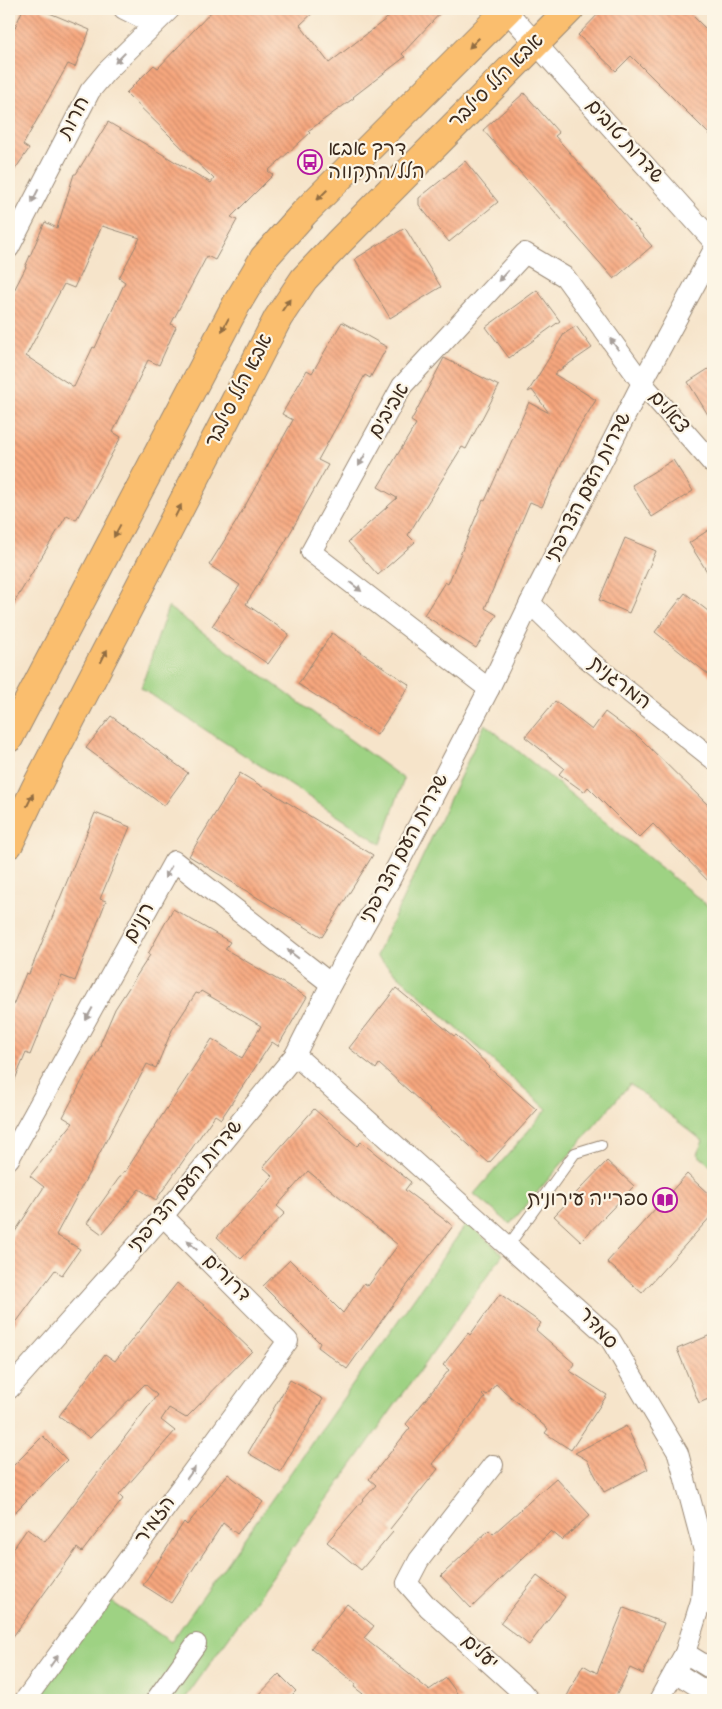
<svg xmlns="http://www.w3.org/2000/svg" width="722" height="1709" font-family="'Indie Flower','Playpen Sans Hebrew',sans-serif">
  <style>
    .green { fill: #9ed283; stroke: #6c7e50 }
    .building { fill: url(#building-back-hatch); fill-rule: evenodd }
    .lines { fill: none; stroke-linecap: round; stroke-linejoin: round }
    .service-casing { stroke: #988774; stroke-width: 12 }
    .minor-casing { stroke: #988774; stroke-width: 22 }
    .primary-casing { stroke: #988774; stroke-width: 30 }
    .service { stroke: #fff; stroke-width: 10 }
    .minor { stroke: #fff; stroke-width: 20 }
    .primary { stroke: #fabe6e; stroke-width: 28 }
    .oneway { fill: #916d42 }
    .oneway2 { fill: #a79f9a }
    .labels { text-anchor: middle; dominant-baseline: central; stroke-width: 4.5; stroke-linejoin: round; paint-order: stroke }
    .street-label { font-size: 20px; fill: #3b2a1e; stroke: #fcf5e5 }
    .poi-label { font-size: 20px; fill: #3b2a1e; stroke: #fcf5e5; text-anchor: start }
  </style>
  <defs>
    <pattern id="building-back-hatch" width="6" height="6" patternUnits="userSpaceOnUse" patternTransform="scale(1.25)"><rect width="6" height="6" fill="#f7a77e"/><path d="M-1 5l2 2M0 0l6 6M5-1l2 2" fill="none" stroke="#c98867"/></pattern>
  </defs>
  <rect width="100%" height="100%" fill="#fcf5e5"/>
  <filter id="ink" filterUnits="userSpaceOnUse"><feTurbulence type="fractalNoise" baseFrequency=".02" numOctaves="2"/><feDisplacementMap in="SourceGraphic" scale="10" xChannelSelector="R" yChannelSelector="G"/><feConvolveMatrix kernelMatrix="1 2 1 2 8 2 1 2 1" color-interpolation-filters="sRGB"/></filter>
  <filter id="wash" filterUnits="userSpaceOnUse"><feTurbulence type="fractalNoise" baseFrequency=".0096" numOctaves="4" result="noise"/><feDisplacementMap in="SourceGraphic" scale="20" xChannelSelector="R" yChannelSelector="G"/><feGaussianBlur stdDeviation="1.12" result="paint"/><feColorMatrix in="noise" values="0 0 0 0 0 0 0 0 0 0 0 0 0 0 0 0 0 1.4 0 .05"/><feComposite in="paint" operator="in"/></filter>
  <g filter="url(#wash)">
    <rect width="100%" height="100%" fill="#f6e4ca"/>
    <g class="green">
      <path d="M 168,607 L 404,779 L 381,844 L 141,688 Z"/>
      <path d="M 485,724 L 713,910 L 713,1168 L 697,1154 L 703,1141 L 630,1084 L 510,1224 L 474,1194 L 547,1109 L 376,956 Z"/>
      <path d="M 467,1223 L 503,1254 L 184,1700 L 32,1700 L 106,1598 L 171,1642 Z"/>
    </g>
    <g id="blocks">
      <g class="building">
        <path d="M 23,9 L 40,9 L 90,30 L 75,67 L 68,64 L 23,145 L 29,149 L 9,178 L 9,41 Z"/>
        <path d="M 214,9 L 317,9 L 300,25 L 329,63 L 399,9 L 444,9 L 402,54 L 405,57 L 353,97 L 354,98 L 308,131 L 310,133 L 268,171 L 273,175 L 231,217 L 237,220 L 215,260 L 207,256 L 171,324 L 176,327 L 159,365 L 148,360 L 113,432 L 121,437 L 76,520 L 67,515 L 9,611 L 9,300 L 26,267 L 25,267 L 45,222 L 57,228 L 74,174 L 76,174 L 108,122 L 211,183 L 214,179 L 126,93 L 154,65 L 158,68 ZM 102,226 L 140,238 L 119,278 L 125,282 L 95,348 L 93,347 L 74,387 L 26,356 L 64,284 L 74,288 Z"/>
        <path d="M 603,9 L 686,9 L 713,36 L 713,138 L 631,56 L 616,71 L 578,35 Z"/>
        <path d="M 524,93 L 559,133 L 555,136 L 652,246 L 614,279 L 483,130 Z"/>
        <path d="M 465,161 L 498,202 L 449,242 L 419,205 L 419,198 Z"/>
        <path d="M 405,228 L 441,287 L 390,318 L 355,259 Z"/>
        <path d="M 537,290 L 560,321 L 509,358 L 486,327 Z"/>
        <path d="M 342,322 L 387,347 L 370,378 L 365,375 L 318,460 L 328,465 L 285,542 L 246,604 L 289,634 L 268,664 L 212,626 L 240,585 L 209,565 L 236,522 L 293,420 L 282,414 L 307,370 L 312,373 Z"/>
        <path d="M 576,326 L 592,348 L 554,374 L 596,400 L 576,432 L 542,507 L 530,502 L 485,608 L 497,615 L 476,648 L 424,615 L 445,582 L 448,584 L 483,500 L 485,501 L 529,402 L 549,413 L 532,390 L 528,392 L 564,334 Z"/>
        <path d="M 444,358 L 499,386 L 466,449 L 462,447 L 408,535 L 415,542 L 378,575 L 348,542 L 397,498 L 378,487 L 416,424 L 411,421 Z"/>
        <path d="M 713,366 L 713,423 L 688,382 Z"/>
        <path d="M 673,460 L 693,491 L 652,517 L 632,485 Z"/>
        <path d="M 713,527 L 713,581 L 689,543 Z"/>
        <path d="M 625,538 L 656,551 L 629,613 L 599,600 Z"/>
        <path d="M 685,593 L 713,615 L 713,678 L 655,632 Z"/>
        <path d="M 332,633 L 410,685 L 377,735 L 298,684 Z"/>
        <path d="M 555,701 L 592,730 L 605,712 L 640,738 L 713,810 L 713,886 L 653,824 L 639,838 L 588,787 L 584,792 L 559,774 L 564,768 L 525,737 Z"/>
        <path d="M 111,716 L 188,773 L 164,806 L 86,748 Z"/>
        <path d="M 240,773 L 373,855 L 322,937 L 189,856 Z"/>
        <path d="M 95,813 L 130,827 L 100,899 L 106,901 L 75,981 L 62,976 L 30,1055 L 26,1053 L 9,1094 L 9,1015 L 26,973 L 29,974 Z"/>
        <path d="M 173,909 L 230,942 L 225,949 L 307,997 L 278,1046 L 272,1042 L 221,1119 L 215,1115 L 156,1200 L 139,1189 L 102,1234 L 87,1223 L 124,1171 L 125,1172 L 212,1039 L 242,1058 L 261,1026 L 201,991 L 199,994 L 196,993 L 172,1030 L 156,1068 L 147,1064 L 56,1235 L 80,1249 L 62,1275 L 55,1270 L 9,1332 L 9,1241 L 44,1187 L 30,1176 L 73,1123 L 63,1117 L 101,1045 L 100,1044 L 115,1009 L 150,955 L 148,954 Z"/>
        <path d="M 396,988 L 454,1036 L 456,1035 L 490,1067 L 489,1068 L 537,1110 L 489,1163 L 379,1064 L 376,1069 L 349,1048 Z"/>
        <path d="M 314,1109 L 357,1146 L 361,1142 L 411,1182 L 405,1190 L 453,1226 L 405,1288 L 347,1369 L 318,1347 L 320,1343 L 263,1286 L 290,1260 L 343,1313 L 364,1283 L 368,1286 L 398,1245 L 308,1171 L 277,1206 L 285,1213 L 241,1259 L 217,1237 L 273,1176 L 263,1167 Z"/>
        <path d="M 607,1161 L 634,1186 L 581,1241 L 554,1216 Z"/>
        <path d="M 687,1174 L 713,1198 L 713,1214 L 642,1293 L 607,1262 Z"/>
        <path d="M 177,1283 L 205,1306 L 252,1351 L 186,1418 L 169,1408 L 161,1420 L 175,1431 L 119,1495 L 123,1499 L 82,1552 L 77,1548 L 9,1642 L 9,1555 L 27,1529 L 45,1542 L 157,1395 L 145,1384 L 90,1438 L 59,1416 L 105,1354 L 115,1361 Z"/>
        <path d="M 500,1294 L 541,1323 L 536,1330 L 575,1364 L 570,1371 L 607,1395 L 571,1450 L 545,1433 L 548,1429 L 496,1384 L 487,1395 L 484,1393 L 482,1395 L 485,1398 L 432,1464 L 438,1469 L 390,1529 L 393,1532 L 361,1570 L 327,1542 L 376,1485 L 369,1479 L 410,1428 L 406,1424 L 449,1370 L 443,1365 L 468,1333 L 470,1335 Z"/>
        <path d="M 713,1334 L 713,1397 L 699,1403 L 677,1349 Z"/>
        <path d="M 290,1380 L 323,1399 L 280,1472 L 248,1453 Z"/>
        <path d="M 626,1426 L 648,1469 L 604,1492 L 587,1460 L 575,1453 Z"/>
        <path d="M 43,1436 L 67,1460 L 9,1518 L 9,1470 Z"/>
        <path d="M 228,1474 L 263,1502 L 237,1534 L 223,1523 L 171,1603 L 143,1585 L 184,1522 L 187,1525 Z"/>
        <path d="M 556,1478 L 590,1515 L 562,1540 L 551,1531 L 471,1608 L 441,1576 L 489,1530 L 493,1534 Z"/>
        <path d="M 537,1576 L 565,1597 L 529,1645 L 500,1623 Z"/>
        <path d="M 347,1604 L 374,1626 L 364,1638 L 429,1690 L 446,1678 L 462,1700 L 371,1700 L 354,1687 L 356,1684 L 311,1648 Z"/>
        <path d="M 624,1608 L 664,1623 L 643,1674 L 630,1668 L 614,1700 L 565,1700 L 583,1665 L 597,1673 Z"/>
        <path d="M 279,1674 L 296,1691 L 287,1700 L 254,1700 Z"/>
      </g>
    </g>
  </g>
  <g filter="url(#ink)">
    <use href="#blocks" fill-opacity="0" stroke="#988774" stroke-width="1"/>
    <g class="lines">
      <defs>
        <path id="service" d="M 508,1246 L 575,1153 L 601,1145"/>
        <g id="minor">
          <path d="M 124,9 L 154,24"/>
          <path d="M 505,9 L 713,241"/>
          <path d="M 9,248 L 90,91 L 106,72 L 170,9"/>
          <path d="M 530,603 L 585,657 L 713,759"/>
          <path d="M 489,689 L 311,552 L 402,386 L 525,253 L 565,277 L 642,383 L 713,464"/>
          <path d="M 295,1055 L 609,1337 L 678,1453 L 704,1551 L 701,1601 L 685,1653 L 659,1700"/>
          <path d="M 9,1159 L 174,861 L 331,984"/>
          <path d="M 9,1389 L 163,1216 L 295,1055 L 331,984 L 391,878 L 489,689 L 530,603 L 642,383 L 713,251"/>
          <path d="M 493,1465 L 419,1560 L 407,1583 L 428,1607 L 522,1692 L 529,1700"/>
          <path d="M 685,1653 L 713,1670"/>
          <path d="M 675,1672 L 713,1696"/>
          <path d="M 25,1700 L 288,1341 L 163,1216"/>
          <path d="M 156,1700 L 196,1644"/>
        </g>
        <g id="primary">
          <path d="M 9,738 L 236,305 L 264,258 L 304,213 L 508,9"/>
          <path d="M 9,844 L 35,789 L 278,318 L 304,279 L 339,242 L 570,9"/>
        </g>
      </defs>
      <use href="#service" class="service-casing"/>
      <use href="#minor" class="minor-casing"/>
      <use href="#primary" class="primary-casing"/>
      <use href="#service" class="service"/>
      <use href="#minor" class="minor"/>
      <use href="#primary" class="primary"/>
    </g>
    <defs><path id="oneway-solid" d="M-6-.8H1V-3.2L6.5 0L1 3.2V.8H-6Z" transform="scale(1.25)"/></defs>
    <g class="oneway">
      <use href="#oneway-solid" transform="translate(474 43) rotate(135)"/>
      <use href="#oneway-solid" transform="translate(322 195) rotate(135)"/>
      <use href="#oneway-solid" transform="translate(286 305) rotate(-56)"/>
      <use href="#oneway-solid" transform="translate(225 325) rotate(118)"/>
      <use href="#oneway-solid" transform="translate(178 511) rotate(-63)"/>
      <use href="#oneway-solid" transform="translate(117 531) rotate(118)"/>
      <use href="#oneway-solid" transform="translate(104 656) rotate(-63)"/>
      <use href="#oneway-solid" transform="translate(30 800) rotate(-64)"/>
    </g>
    <g class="oneway2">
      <use href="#oneway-solid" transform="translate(120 58) rotate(135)"/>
      <use href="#oneway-solid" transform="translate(35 196) rotate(117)"/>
      <use href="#oneway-solid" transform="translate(503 276) rotate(133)"/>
      <use href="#oneway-solid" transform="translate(614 344) rotate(-126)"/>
      <use href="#oneway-solid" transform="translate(362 460) rotate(119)"/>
      <use href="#oneway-solid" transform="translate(356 587) rotate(38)"/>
      <use href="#oneway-solid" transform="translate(168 872) rotate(119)"/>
      <use href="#oneway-solid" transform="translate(293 954) rotate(-142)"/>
      <use href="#oneway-solid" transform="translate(89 1014) rotate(119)"/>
      <use href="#oneway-solid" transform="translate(192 1245) rotate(-135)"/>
      <use href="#oneway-solid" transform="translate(191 1473) rotate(-54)"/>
      <use href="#oneway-solid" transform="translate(54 1661) rotate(-54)"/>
    </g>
  </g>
  <defs>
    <symbol id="bus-ring" viewBox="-11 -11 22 22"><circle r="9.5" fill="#fcf5e5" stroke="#b5179e" stroke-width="1.5"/><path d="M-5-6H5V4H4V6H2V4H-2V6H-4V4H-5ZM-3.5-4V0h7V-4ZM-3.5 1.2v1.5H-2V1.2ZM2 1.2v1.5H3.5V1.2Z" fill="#b5179e"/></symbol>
    <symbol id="library-ring" viewBox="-11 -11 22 22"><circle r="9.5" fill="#fcf5e5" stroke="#b5179e" stroke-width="1.5"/><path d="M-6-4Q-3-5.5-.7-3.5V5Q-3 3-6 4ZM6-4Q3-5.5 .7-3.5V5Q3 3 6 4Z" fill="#b5179e"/></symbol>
  </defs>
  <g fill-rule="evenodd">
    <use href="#bus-ring" x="296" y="148" width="28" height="28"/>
    <use href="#library-ring" x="651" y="1186" width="28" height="28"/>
  </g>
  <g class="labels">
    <g class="street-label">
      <text transform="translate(497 82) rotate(-45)">אבא הלל סילבר</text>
      <text transform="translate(75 118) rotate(-62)">חרות</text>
      <text transform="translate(624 142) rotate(48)">שדרות טובים</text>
      <text transform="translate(240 391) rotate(-63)">אבא הלל סילבר</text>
      <text transform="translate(390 411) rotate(-59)">אביבים</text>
      <text transform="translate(668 413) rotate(49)">צאלים</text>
      <text transform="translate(589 488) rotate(-63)">שדרות העם הצרפתי</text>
      <text transform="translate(619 684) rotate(38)">המרגנית</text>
      <text transform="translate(405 849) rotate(-62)">שדרות העם הצרפתי</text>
      <text transform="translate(140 923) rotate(-61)">רננים</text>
      <text transform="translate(186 1187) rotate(-50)">שדרות העם הצרפתי</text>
      <text transform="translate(226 1279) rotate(45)">דרורים</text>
      <text transform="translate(597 1329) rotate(48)">סמדר</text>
      <text transform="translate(156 1521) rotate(-54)">הזמיר</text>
      <text transform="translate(479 1653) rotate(42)">יעלים</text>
    </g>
    <g class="poi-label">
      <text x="328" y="150">דרך אבא<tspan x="328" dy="23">הלל/התקווה</tspan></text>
      <text x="648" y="1200" text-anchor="end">ספרייה עירונית</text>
    </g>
  </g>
  <rect width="722" height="1709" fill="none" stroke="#fcf5e5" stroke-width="30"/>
</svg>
